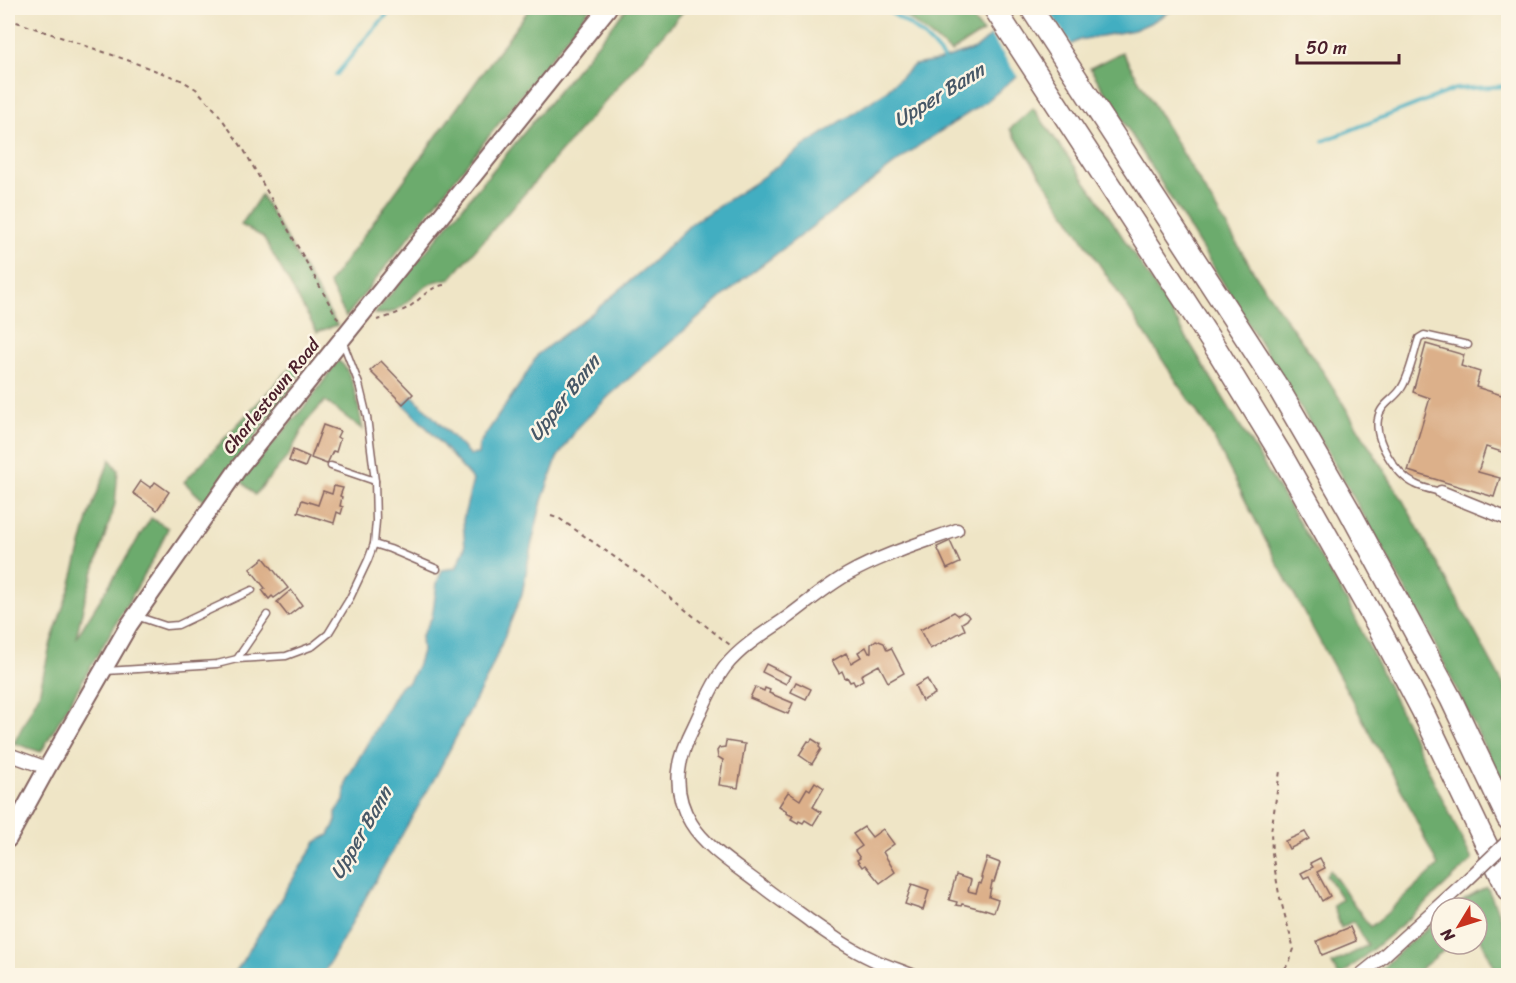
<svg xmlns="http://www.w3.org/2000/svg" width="1516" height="983" font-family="Sriracha,sans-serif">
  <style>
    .forest { fill: #6cab6d; stroke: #5b654c; stroke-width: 1.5 }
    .water { fill: #42aec1; stroke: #466676; stroke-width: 1.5 }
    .pier { fill: #efe5c6 }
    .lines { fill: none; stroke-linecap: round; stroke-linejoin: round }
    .stream { stroke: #42aec1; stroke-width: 4 }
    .building { fill: #dcb08a }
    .service-casing { stroke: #846461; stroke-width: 9 }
    .minor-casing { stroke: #846461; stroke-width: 15 }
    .secondary-casing { stroke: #846461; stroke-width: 20 }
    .motorway-casing { stroke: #846461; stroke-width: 24 }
    .path { stroke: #846461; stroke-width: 2; stroke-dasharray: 4.5 4.5; stroke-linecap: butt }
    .service { stroke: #fff; stroke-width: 6 }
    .minor { stroke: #fff; stroke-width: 12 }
    .secondary { stroke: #fff; stroke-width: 16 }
    .motorway { stroke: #fff; stroke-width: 21 }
    .minor-bridge-casing { stroke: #846461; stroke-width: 15; stroke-linecap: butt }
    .minor-bridge { stroke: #fff; stroke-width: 12 }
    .labels { text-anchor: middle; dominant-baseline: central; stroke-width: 5; stroke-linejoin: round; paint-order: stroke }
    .street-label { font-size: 18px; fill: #4a1f2b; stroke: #fcf5e5 }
    .water-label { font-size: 20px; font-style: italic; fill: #475867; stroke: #fcf5e5 }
  </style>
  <rect width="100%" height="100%" fill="#fcf5e5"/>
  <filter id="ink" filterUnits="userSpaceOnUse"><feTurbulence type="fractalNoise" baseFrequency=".0167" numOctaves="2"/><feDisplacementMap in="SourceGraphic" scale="12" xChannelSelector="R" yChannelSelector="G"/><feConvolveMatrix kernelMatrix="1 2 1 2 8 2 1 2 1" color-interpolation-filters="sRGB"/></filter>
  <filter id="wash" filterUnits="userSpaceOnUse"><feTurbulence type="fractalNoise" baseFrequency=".008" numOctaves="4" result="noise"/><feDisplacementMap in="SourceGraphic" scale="24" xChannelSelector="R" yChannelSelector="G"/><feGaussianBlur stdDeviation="1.35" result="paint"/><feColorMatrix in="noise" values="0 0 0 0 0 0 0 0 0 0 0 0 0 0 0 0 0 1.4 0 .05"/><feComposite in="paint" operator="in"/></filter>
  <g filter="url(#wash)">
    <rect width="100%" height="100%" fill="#efe5c6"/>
    <g class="forest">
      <path d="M 530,8 L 590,8 L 346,317 L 329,283 Z"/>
      <path d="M 627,8 L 686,8 L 451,278 C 445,280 437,280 432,283 C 408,294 405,316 374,314 Z"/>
      <path d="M 895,8 L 964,8 L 983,32 L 951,52 Z"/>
      <path d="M 1122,52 L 1260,282 L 1324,373 L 1402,499 L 1508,693 L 1508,796 L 1425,624 L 1326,449 L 1090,68 Z"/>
      <path d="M 1033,108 L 1096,196 L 1168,307 L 1348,603 L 1472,860 L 1418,911 L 1342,975 L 1338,975 L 1332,964 L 1368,945 L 1353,921 L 1341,928 L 1333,905 L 1342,899 L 1326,875 L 1330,870 L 1370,927 L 1385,915 L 1438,866 L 1403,793 L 1278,565 L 1212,435 L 1010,129 Z"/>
      <path d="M 261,195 L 337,325 L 317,332 L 263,237 L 241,225 Z"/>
      <path d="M 306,351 L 296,382 L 206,503 L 184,482 Z"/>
      <path d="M 338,361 C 354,368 359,413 363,430 L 325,401 L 308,420 L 288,456 L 255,495 L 241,481 L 310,400 Z"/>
      <path d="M 110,459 L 118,470 L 115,504 L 85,599 L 76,638 L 151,518 L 168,528 L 157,553 L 41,752 L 14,743 L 39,694 L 51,642 L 70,587 L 89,515 Z"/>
      <path d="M 1487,887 L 1508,934 L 1508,975 L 1498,975 L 1477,931 L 1477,908 L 1454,908 L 1466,899 Z"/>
      <path d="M 1441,918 L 1441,944 L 1452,944 L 1413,975 L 1375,975 L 1408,944 Z"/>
    </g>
    <path class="water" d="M 1024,8 L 1176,8 L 1152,22 L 1134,30 L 1079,40 L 1014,78 L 987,101 L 921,144 L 742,280 L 609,396 L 578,427 L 557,458 L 542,501 L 531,547 L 522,594 L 489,674 L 437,774 L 366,897 L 323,975 L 233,976 L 316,842 L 329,835 L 336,821 L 336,812 L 344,801 L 346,781 L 400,686 L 409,682 L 418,664 L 422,651 L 421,637 L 432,617 L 437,583 L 442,570 L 456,568 L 465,548 L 463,520 L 473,480 L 429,430 L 403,404 L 412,395 L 470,455 L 478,454 L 479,444 L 522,381 L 538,354 L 592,313 L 650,264 L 692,223 L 753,184 L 804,146 L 885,92 L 914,65 L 938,61 L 975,49 Z"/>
    <path class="pier" d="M 1020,8 L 1047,8 L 1073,47 L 1019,79 L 989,33 Z"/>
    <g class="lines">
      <g class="stream">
        <path d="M 883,8 C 907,22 929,37 945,61"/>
        <path d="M 336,75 L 366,38 L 393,8"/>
        <path d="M 1323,141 L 1455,89 L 1508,86"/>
      </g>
    </g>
    <g id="blocks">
      <g class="building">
        <path d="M 1426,344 L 1464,355 L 1461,366 L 1480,372 L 1476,387 L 1508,397 L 1508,454 L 1486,447 L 1478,472 L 1500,478 L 1494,497 L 1408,471 L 1430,398 L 1413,392 Z"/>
        <path d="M 381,361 L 413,394 L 403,404 L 370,371 Z"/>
        <path d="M 323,425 L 340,431 L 337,437 L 340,439 L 336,452 L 333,451 L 327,464 L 311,458 Z"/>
        <path d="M 293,450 L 309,457 L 305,467 L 289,461 Z"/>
        <path d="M 141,481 L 151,488 L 155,482 L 169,492 L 157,510 L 133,493 Z"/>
        <path d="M 334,486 L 343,488 L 340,496 L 342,497 L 340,506 L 343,507 L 341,514 L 337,512 L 334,523 L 298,512 L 302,500 L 318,505 L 323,491 L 332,494 Z"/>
        <path d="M 950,541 L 960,563 L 947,569 L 937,547 Z"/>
        <path d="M 264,558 L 288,588 L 274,598 L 272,596 L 269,599 L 262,590 L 265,588 L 250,569 Z"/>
        <path d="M 291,590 L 302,605 L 288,616 L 277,602 Z"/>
        <path d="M 954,612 L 958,615 L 963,612 L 967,614 L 969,617 L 967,620 L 962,623 L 965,630 L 930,649 L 920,630 Z"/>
        <path d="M 876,640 L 884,643 L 887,650 L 891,648 L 904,673 L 888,682 L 879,665 L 861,675 L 863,680 L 855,685 L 853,681 L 850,682 L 847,677 L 845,678 L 842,671 L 839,673 L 832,661 L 846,653 L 851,663 L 861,657 L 858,652 L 866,647 L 869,653 L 871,652 L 871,644 Z"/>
        <path d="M 766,664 L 790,676 L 786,684 L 762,672 Z"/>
        <path d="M 927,679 L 935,694 L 922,701 L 915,686 Z"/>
        <path d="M 796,682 L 811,689 L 806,699 L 791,692 Z"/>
        <path d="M 755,687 L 764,691 L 765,688 L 770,690 L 769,693 L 793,703 L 788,714 L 750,698 Z"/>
        <path d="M 812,739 L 820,744 L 819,747 L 821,749 L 812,764 L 799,755 L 808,741 L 810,742 Z"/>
        <path d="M 726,741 L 745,744 L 738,788 L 719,785 L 723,760 L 718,757 L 717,751 L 719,748 L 725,747 Z"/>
        <path d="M 815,782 L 824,788 L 813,807 L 821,812 L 813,825 L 805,820 L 803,823 L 799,821 L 798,823 L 791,819 L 793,816 L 786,813 L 787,811 L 779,806 L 788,792 L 800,800 L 807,788 L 810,790 Z"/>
        <path d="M 864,827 L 872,837 L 883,829 L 894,844 L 883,852 L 895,872 L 880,883 L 865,865 L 862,867 L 857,860 L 860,858 L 855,851 L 862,846 L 853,834 Z"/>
        <path d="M 1305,832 L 1309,839 L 1289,849 L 1285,841 Z"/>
        <path d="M 987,858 L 1000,863 L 994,882 L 992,882 L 989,897 L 998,900 L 994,912 L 985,909 L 985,910 L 962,904 L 961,906 L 956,905 L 957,902 L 949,900 L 956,875 L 971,880 L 968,891 L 976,893 L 979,883 L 981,884 L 983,878 L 981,877 Z"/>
        <path d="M 1320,858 L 1325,868 L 1317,872 L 1330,896 L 1322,901 L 1309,876 L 1304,878 L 1301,873 L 1313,867 L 1310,863 Z"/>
        <path d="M 912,884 L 929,890 L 923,910 L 905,904 Z"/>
        <path d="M 1350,927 L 1356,941 L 1322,955 L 1317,941 Z"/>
      </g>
    </g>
  </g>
  <g filter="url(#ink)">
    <use href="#blocks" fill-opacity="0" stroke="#846461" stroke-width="1.5"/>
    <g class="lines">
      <defs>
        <g id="service">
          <path d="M 331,466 L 375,481"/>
          <path d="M 1441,492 C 1433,490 1422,488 1415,484 C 1396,475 1374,440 1378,419 C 1380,405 1393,400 1400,390 C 1409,379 1414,352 1419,338 L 1424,335 L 1468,345"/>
          <path d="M 374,544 L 390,549 L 437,569"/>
          <path d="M 136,616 L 166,626 L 178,625 L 252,590"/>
          <path d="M 237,659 L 267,615"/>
          <path d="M 106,671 L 217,664 L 237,659 L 286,656 L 313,646 L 328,634 L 350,598 L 368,560 L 374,544 L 376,521 L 375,481 L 367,417 L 359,384 L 343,343"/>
        </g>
        <g id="minor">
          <path d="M 1441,492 L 1508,519"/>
          <path d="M 8,754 L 47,768"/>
          <path d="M 914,976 C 900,970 885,966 872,959 C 850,949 830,935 810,921 C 794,909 777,898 762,886 C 739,868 706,848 691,823 C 670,789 678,757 695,724 C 704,705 712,684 725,667 C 741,647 764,633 785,619 C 806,604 825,587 848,574 C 882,555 921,543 957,530"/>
          <path d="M 1359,976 L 1379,960 L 1464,883"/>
        </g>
        <path id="secondary" d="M 8,839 L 47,768 L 129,625 L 240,466 L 608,8"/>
        <g id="motorway">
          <path d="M 994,8 L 1217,350 L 1282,456 L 1379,628 L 1423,712 L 1508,890"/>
          <path d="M 1031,8 L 1279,389 L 1349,510 L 1451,699 L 1508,819"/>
        </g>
      </defs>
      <use href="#service" class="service-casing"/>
      <use href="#minor" class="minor-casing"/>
      <use href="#secondary" class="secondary-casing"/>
      <use href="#motorway" class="motorway-casing"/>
      <g class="path">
        <path d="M 8,19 L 127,60 L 181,80 L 196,89 L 217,112 L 244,150 L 339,321"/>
        <path d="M 377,320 C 388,317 399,313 409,307 C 421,299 430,286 445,285"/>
        <path d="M 551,516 L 560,519 L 649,581 L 730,645"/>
        <path d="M 1279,976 L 1289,963 L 1294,949 L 1279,894 L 1272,853 L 1271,832 L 1280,771"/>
      </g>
      <use href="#service" class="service"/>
      <use href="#minor" class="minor"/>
      <use href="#secondary" class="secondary"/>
      <use href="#motorway" class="motorway"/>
      <defs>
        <path id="minor-bridge" d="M 1464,883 L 1508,841"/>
      </defs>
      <use href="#minor-bridge" class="minor-bridge-casing"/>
      <use href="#minor-bridge" class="minor-bridge"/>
    </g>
  </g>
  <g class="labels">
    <g class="street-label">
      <text transform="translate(271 396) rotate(-51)">Charlestown Road</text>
    </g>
    <g class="water-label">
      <text transform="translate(939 95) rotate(-32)">Upper Bann</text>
      <text transform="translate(564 398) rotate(-52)">Upper Bann</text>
      <text transform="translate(361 833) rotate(-60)">Upper Bann</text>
    </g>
  </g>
  <rect width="1516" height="983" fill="none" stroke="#fcf5e5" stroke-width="30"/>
  <g transform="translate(1459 926) rotate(232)"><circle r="28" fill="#fcf5e5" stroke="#b59f9b" stroke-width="1.5"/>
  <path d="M0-4.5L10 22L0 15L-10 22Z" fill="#c8321e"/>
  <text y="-9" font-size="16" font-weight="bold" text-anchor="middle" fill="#4a1f2b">N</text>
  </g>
  <path d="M1297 54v9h102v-9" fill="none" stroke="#4a1f2b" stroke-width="3"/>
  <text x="1306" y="54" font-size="18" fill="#4a1f2b" stroke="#fcf5e5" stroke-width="4.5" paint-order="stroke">50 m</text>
</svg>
